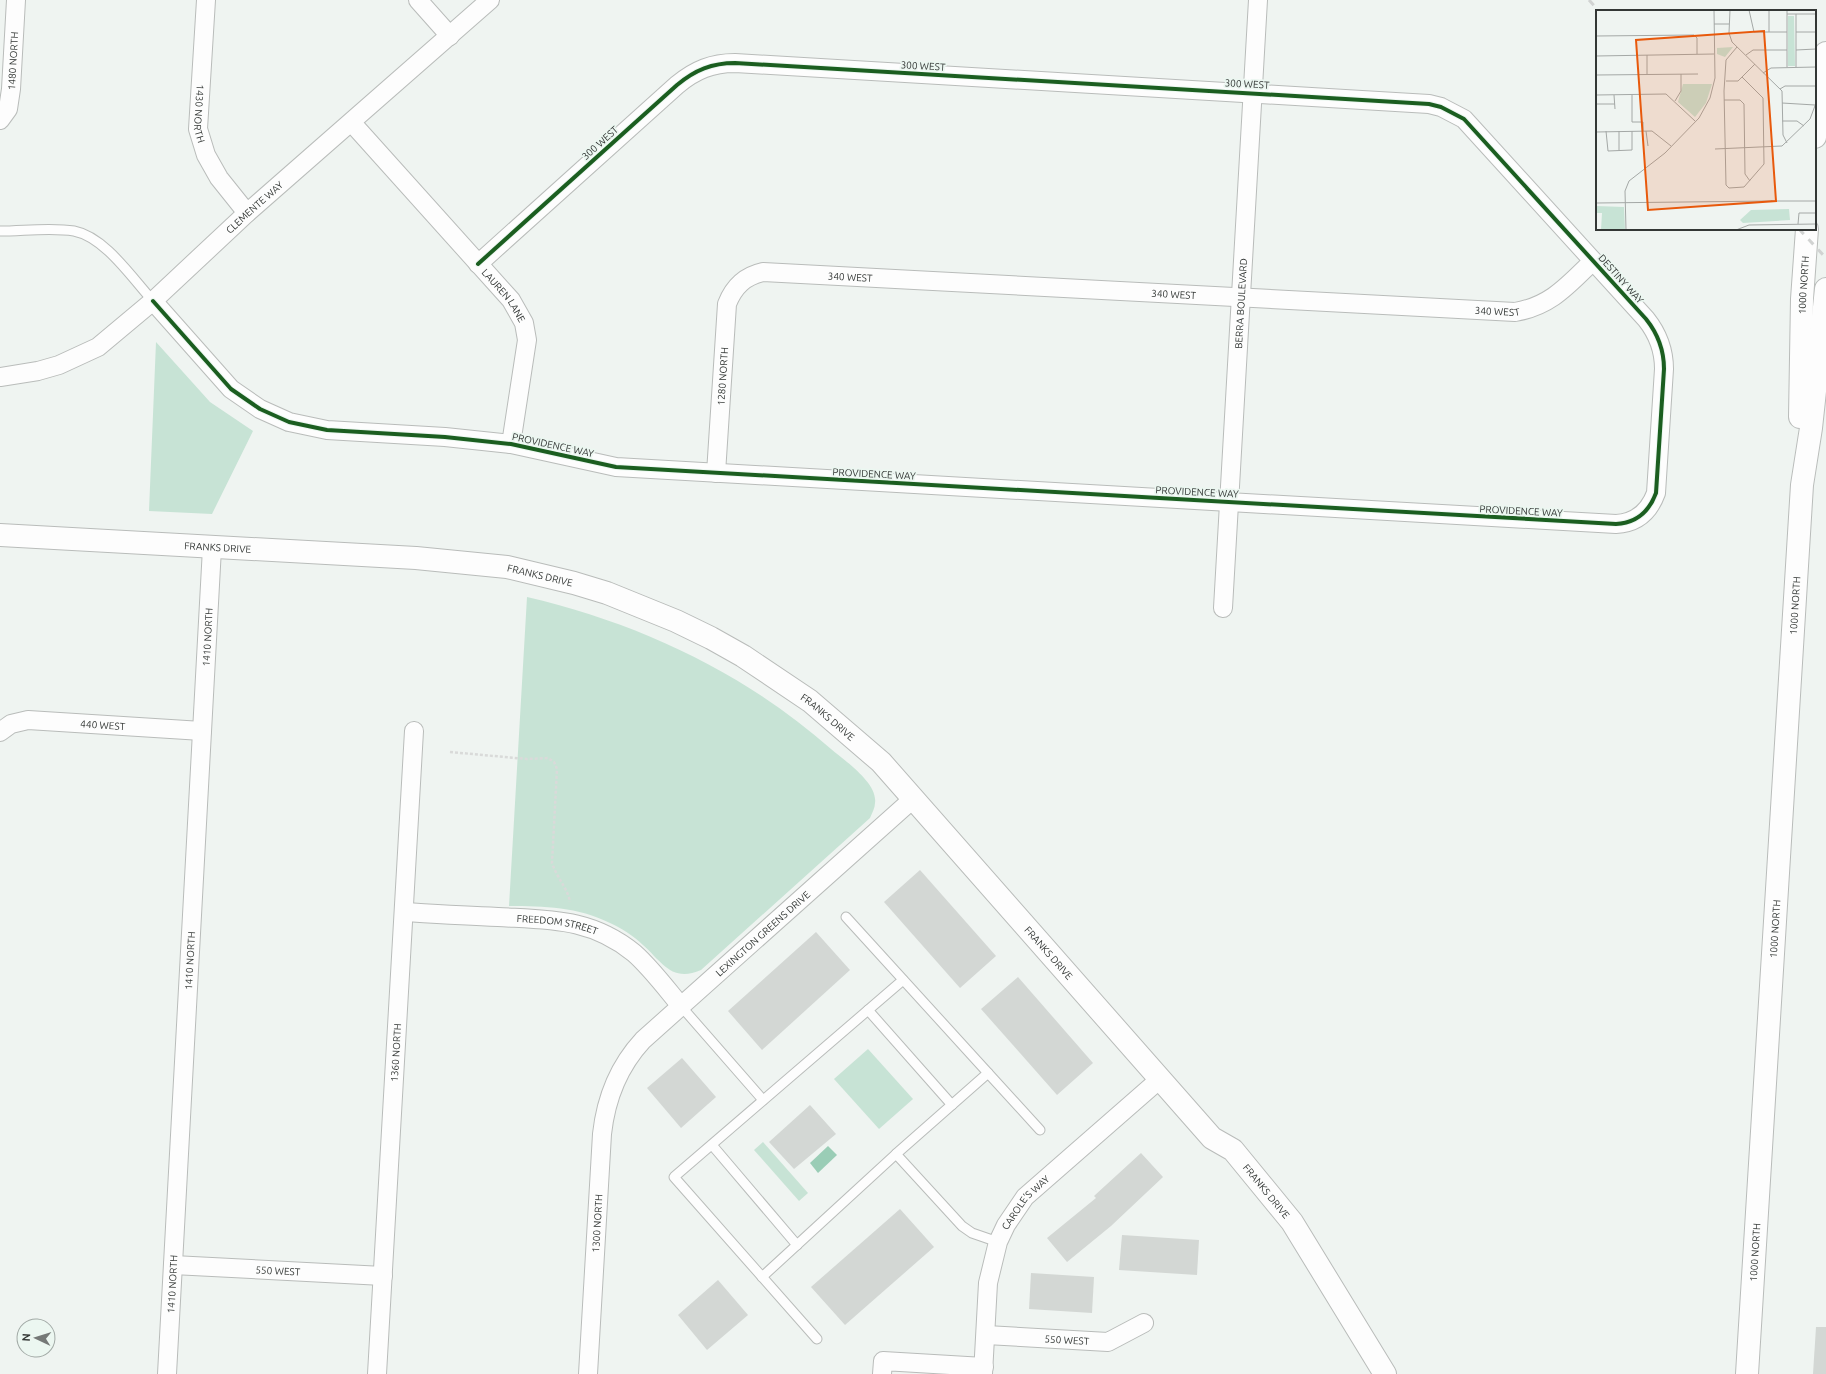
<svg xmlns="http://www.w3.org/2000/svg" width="1826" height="1374" font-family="Ubuntu,sans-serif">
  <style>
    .green { fill: #c7e3d5 }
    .water { fill: #9acdb6 }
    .building { fill: #d3d7d4 }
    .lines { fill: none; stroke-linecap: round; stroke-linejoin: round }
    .service-casing { stroke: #b9bcba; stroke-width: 11 }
    .minor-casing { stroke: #b9bcba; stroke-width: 20 }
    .tertiary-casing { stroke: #b9bcba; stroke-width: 24 }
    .secondary-casing { stroke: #b9bcba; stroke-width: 24 }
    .path { stroke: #d9dad9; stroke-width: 2.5; stroke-dasharray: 3 2; stroke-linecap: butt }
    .service { stroke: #fdfdfd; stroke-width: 9 }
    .minor { stroke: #fdfdfd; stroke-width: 18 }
    .tertiary { stroke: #fdfdfd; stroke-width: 22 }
    .secondary { stroke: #fdfdfd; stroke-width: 22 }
    .rail { stroke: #d1d3d2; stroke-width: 3; stroke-dasharray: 7 7; stroke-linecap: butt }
    .cycleway-casing { stroke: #ecf7f1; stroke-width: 6 }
    .cycleway { stroke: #1b5e20; stroke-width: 4 }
    .labels { text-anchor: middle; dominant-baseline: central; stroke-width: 3.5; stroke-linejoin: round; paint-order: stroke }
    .street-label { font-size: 10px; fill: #333735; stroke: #ecf7f1 }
    .inset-road { fill: none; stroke: #a4a8a6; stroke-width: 1 }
    .view { fill: #e8590c; fill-opacity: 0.15; stroke: #e8590c; stroke-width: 2 }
    .inset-edge { fill: none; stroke: #333735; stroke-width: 2 }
  </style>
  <rect width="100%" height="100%" fill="#eff4f1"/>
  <g class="green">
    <path d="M 156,342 L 210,402 L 253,431 L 212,514 L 149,511 Z"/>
    <path d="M 527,597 C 639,623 745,673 831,749 C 845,761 878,783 875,803 C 875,808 872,813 870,818 L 701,970 C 672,983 662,962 643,945 C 634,936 621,928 610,923 C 578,907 544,906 509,906 Z"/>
    <path d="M 868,1049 L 913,1099 L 879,1129 L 834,1079 Z"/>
    <path d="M 763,1142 L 808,1193 L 799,1201 L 754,1150 Z"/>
  </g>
  <path class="water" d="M 828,1146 L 837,1155 L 818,1173 L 810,1163 Z"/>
  <g class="building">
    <path d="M 920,870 L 996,956 L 960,988 L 884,902 Z"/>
    <path d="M 816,932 L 850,970 L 762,1050 L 728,1011 Z"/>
    <path d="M 1018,977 L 1093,1063 L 1057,1095 L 981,1009 Z"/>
    <path d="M 682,1058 L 716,1097 L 681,1128 L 647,1088 Z"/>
    <path d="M 810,1105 L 836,1134 L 794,1169 L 769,1142 Z"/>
    <path d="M 1141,1153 L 1163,1177 L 1111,1226 L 1067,1262 L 1047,1238 L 1096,1198 L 1094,1196 Z"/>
    <path d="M 900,1209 L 934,1247 L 845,1325 L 811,1287 Z"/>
    <path d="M 1122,1235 L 1199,1240 L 1197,1275 L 1119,1270 Z"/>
    <path d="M 1031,1273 L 1094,1277 L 1092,1313 L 1029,1309 Z"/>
    <path d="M 718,1280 L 748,1315 L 707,1350 L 678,1315 Z"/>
    <path d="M 1816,1327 L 1826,1327 L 1826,1374 L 1813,1374 Z"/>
  </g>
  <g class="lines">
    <defs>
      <g id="service">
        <path d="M 0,231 C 23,231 52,227 74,231 C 105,237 132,278 153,301"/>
        <path d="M 846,917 L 988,1073"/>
        <path d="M 680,1005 L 763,1100"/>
        <path d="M 868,1010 L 952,1105"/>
        <path d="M 712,1145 L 797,1245"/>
        <path d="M 998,1242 L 972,1233 L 962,1226 L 896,1154 L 988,1073 L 1040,1130"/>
        <path d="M 762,1277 L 896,1154"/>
        <path d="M 817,1339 L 674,1177 L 903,980"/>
      </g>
      <g id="minor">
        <path id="s1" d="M 206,0 L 198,129 L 206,155 L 219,178 L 247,213"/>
        <path d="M 418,0 L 450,36"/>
        <path id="s2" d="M 0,120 L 8,109 L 11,89 L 16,0"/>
        <path id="s3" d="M 352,123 L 511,300 L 524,323 L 527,340 L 511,444"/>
        <path d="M 153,301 L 231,389 L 260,409 L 289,422 L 327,430 L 445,437 L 511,444 L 616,467 L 1616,524 C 1636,523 1649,512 1656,493 L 1664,369 C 1664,349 1658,334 1646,319 L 1464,119 L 1441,107 L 1429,104 L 735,63 C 712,63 695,70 677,85 L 478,264"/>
        <path id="s4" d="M 0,377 L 38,371 L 59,365 L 98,347 L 153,301 L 247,213 L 490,0"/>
        <path id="s5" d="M 716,473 L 727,304 C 734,286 745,276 763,272 L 1515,312 C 1551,306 1568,285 1593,261"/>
        <path id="s6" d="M 1223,608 L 1258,0"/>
        <path id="s7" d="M 0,732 L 11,724 L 28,720 L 202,731"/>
        <path id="s8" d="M 404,912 C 436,914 467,916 498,917 C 550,920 591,918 634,953 C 651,968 665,987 680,1005"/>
        <path id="s9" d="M 173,1265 L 383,1276"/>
        <path id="s10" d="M 986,1335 L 1108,1342 L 1144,1323"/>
        <path id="s11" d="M 167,1374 L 212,548"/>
        <path id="s12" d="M 377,1374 L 414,731"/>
        <path id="s13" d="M 588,1374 L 602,1134 C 606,1098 618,1067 643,1040 L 914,798"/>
        <path d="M 882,1374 L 883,1361 L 984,1367"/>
        <path id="s14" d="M 983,1374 L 988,1283 L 998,1242 L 1006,1225 L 1025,1197 L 1160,1079"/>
      </g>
      <g id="tertiary">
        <path id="s15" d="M 0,535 L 416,558 L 507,567 L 574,583 L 607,593 L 676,621 L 711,638 L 743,656 L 810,701 L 881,762 L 1212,1138 L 1233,1150 L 1292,1222 L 1385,1374"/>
      </g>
      <g id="secondary">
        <path d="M 1815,137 L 1819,97 L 1826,53"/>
        <path id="s16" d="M 1800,417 L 1802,299 L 1807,229"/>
        <path id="s17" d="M 1747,1374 L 1802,485 L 1811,428 L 1826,289"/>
      </g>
    </defs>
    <use href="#service" class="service-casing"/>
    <use href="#minor" class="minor-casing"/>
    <use href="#tertiary" class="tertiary-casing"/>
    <use href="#secondary" class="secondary-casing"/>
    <path class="path" d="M 450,752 L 527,759 L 548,758 L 554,762 L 557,769 L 552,863 C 557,878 568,889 570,902"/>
    <use href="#service" class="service"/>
    <use href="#minor" class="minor"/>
    <use href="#tertiary" class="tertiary"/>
    <use href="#secondary" class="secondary"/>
    <g class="rail">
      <path d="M 1589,0 L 1599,11"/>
      <path d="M 1799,229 L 1826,258"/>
    </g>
    <defs>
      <path id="cycleway" d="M 153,301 L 231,389 L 260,409 L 289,422 L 327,430 L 445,437 L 511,444 L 616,467 L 1616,524 C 1636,523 1649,512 1656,493 L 1664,369 C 1664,349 1658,334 1646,319 L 1464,119 L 1441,107 L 1429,104 L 735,63 C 712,63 695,70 677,85 L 478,264"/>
    </defs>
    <use href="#cycleway" class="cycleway-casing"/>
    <use href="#cycleway" class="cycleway"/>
  </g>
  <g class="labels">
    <g class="street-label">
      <text stroke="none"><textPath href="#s2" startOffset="62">1480 NORTH</textPath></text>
      <text transform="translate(923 66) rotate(3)">300 WEST</text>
      <text transform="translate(1247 84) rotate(3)">300 WEST</text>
      <text stroke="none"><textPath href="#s1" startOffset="114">1430 NORTH</textPath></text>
      <text transform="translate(600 143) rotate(-42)">300 WEST</text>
      <text stroke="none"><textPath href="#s4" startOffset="313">CLEMENTE WAY</textPath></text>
      <text stroke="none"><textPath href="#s5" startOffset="307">340 WEST</textPath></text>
      <text transform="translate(1621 279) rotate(48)">DESTINY WAY</text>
      <text stroke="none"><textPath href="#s16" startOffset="132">1000 NORTH</textPath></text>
      <text stroke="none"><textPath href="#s5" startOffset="631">340 WEST</textPath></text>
      <text stroke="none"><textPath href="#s3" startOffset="230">LAUREN LANE</textPath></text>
      <text stroke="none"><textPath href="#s6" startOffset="305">BERRA BOULEVARD</textPath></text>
      <text stroke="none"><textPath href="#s5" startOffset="955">340 WEST</textPath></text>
      <text stroke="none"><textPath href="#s5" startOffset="97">1280 NORTH</textPath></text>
      <text transform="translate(553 445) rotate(12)">PROVIDENCE WAY</text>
      <text transform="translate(874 474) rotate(3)">PROVIDENCE WAY</text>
      <text transform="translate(1197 492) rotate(3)">PROVIDENCE WAY</text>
      <text transform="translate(1521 511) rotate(3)">PROVIDENCE WAY</text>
      <text stroke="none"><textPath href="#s15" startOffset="218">FRANKS DRIVE</textPath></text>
      <text stroke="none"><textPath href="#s15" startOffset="542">FRANKS DRIVE</textPath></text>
      <text stroke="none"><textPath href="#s17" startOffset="770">1000 NORTH</textPath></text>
      <text stroke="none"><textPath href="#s11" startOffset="738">1410 NORTH</textPath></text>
      <text stroke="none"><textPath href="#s15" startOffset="866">FRANKS DRIVE</textPath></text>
      <text stroke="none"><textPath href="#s7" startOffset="106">440 WEST</textPath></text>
      <text stroke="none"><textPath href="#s8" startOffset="154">FREEDOM STREET</textPath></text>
      <text stroke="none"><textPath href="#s17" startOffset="446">1000 NORTH</textPath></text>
      <text stroke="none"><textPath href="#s13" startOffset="505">LEXINGTON GREENS DRIVE</textPath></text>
      <text stroke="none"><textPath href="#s15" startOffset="1190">FRANKS DRIVE</textPath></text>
      <text stroke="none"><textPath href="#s11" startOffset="414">1410 NORTH</textPath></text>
      <text stroke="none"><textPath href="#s12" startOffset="322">1360 NORTH</textPath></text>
      <text stroke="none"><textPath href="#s15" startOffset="1514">FRANKS DRIVE</textPath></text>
      <text stroke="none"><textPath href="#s14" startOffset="182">CAROLE'S WAY</textPath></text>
      <text stroke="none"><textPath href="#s13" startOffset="151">1300 NORTH</textPath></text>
      <text stroke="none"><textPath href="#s17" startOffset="122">1000 NORTH</textPath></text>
      <text stroke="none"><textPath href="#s9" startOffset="105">550 WEST</textPath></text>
      <text stroke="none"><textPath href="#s11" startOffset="90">1410 NORTH</textPath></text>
      <text stroke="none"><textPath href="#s10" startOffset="81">550 WEST</textPath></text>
    </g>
  </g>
  <g transform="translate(1596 10)">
    <rect width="220" height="220" fill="#eff4f1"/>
    <path d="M 192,6 L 198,6 L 199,56 L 192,56 ZM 137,37 L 129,47 L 121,44 L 121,38 ZM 87,74 L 116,74 L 110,93 L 99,107 L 82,92 ZM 0,196 L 28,197 L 29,220 L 5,220 L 6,203 L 0,203 ZM 193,199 L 194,210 L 147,213 L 144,210 L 155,200 Z" fill="#c7e3d5"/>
    <path class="inset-road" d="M 134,0 L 133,23 L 136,32 L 186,81 L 187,125 L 191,133M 153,0 L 158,22 L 191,22M 173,0 L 173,22M 191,0 L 191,57M 191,4 L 220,4M 200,4 L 200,57M 118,14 L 133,14M 200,22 L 220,22M 0,26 L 98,25 L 101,28 L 101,44M 141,37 L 130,50 L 128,81 L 130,175 L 133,178 L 148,177 L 168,154 L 167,88 L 146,67M 200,40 L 220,39M 51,45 L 51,64M 150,45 L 157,40 L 191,40M 0,46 L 118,44M 167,63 L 175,58 L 220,57M 0,65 L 102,64M 130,71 L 142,71 L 159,54M 184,79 L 189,76 L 220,76M 0,85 L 70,84 L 99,111M 18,85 L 19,99M 36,85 L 36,112 L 47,112 L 47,121M 128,90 L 144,90 L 148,94 L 149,164 L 154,171M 79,91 L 85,81 L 85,64M 186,93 L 219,95M 0,94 L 19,94M 186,111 L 201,111 L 208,116M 10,121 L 12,141 L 36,140 L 36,121M 23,121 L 23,140M 50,121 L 52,136M 0,122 L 56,121 L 75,136M 119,139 L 186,136 L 214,109 L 220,93M 175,191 L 220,191M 0,193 L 176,191M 202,214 L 203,203 L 220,203M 30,220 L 29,181 L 33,171 L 69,143 L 103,108 L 114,88 L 119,68 L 118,0M 140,220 L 153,215 L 220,214"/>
    <path class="view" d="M 168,21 L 180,191 L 52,200 L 40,30 Z"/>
    <rect width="220" height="220" class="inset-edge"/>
  </g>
  <g transform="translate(36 1338) rotate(274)"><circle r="19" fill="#ecf7f1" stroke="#a2aaa6"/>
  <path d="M0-3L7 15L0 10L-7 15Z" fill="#757977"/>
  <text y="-6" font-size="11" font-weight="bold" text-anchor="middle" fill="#333735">N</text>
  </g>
</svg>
